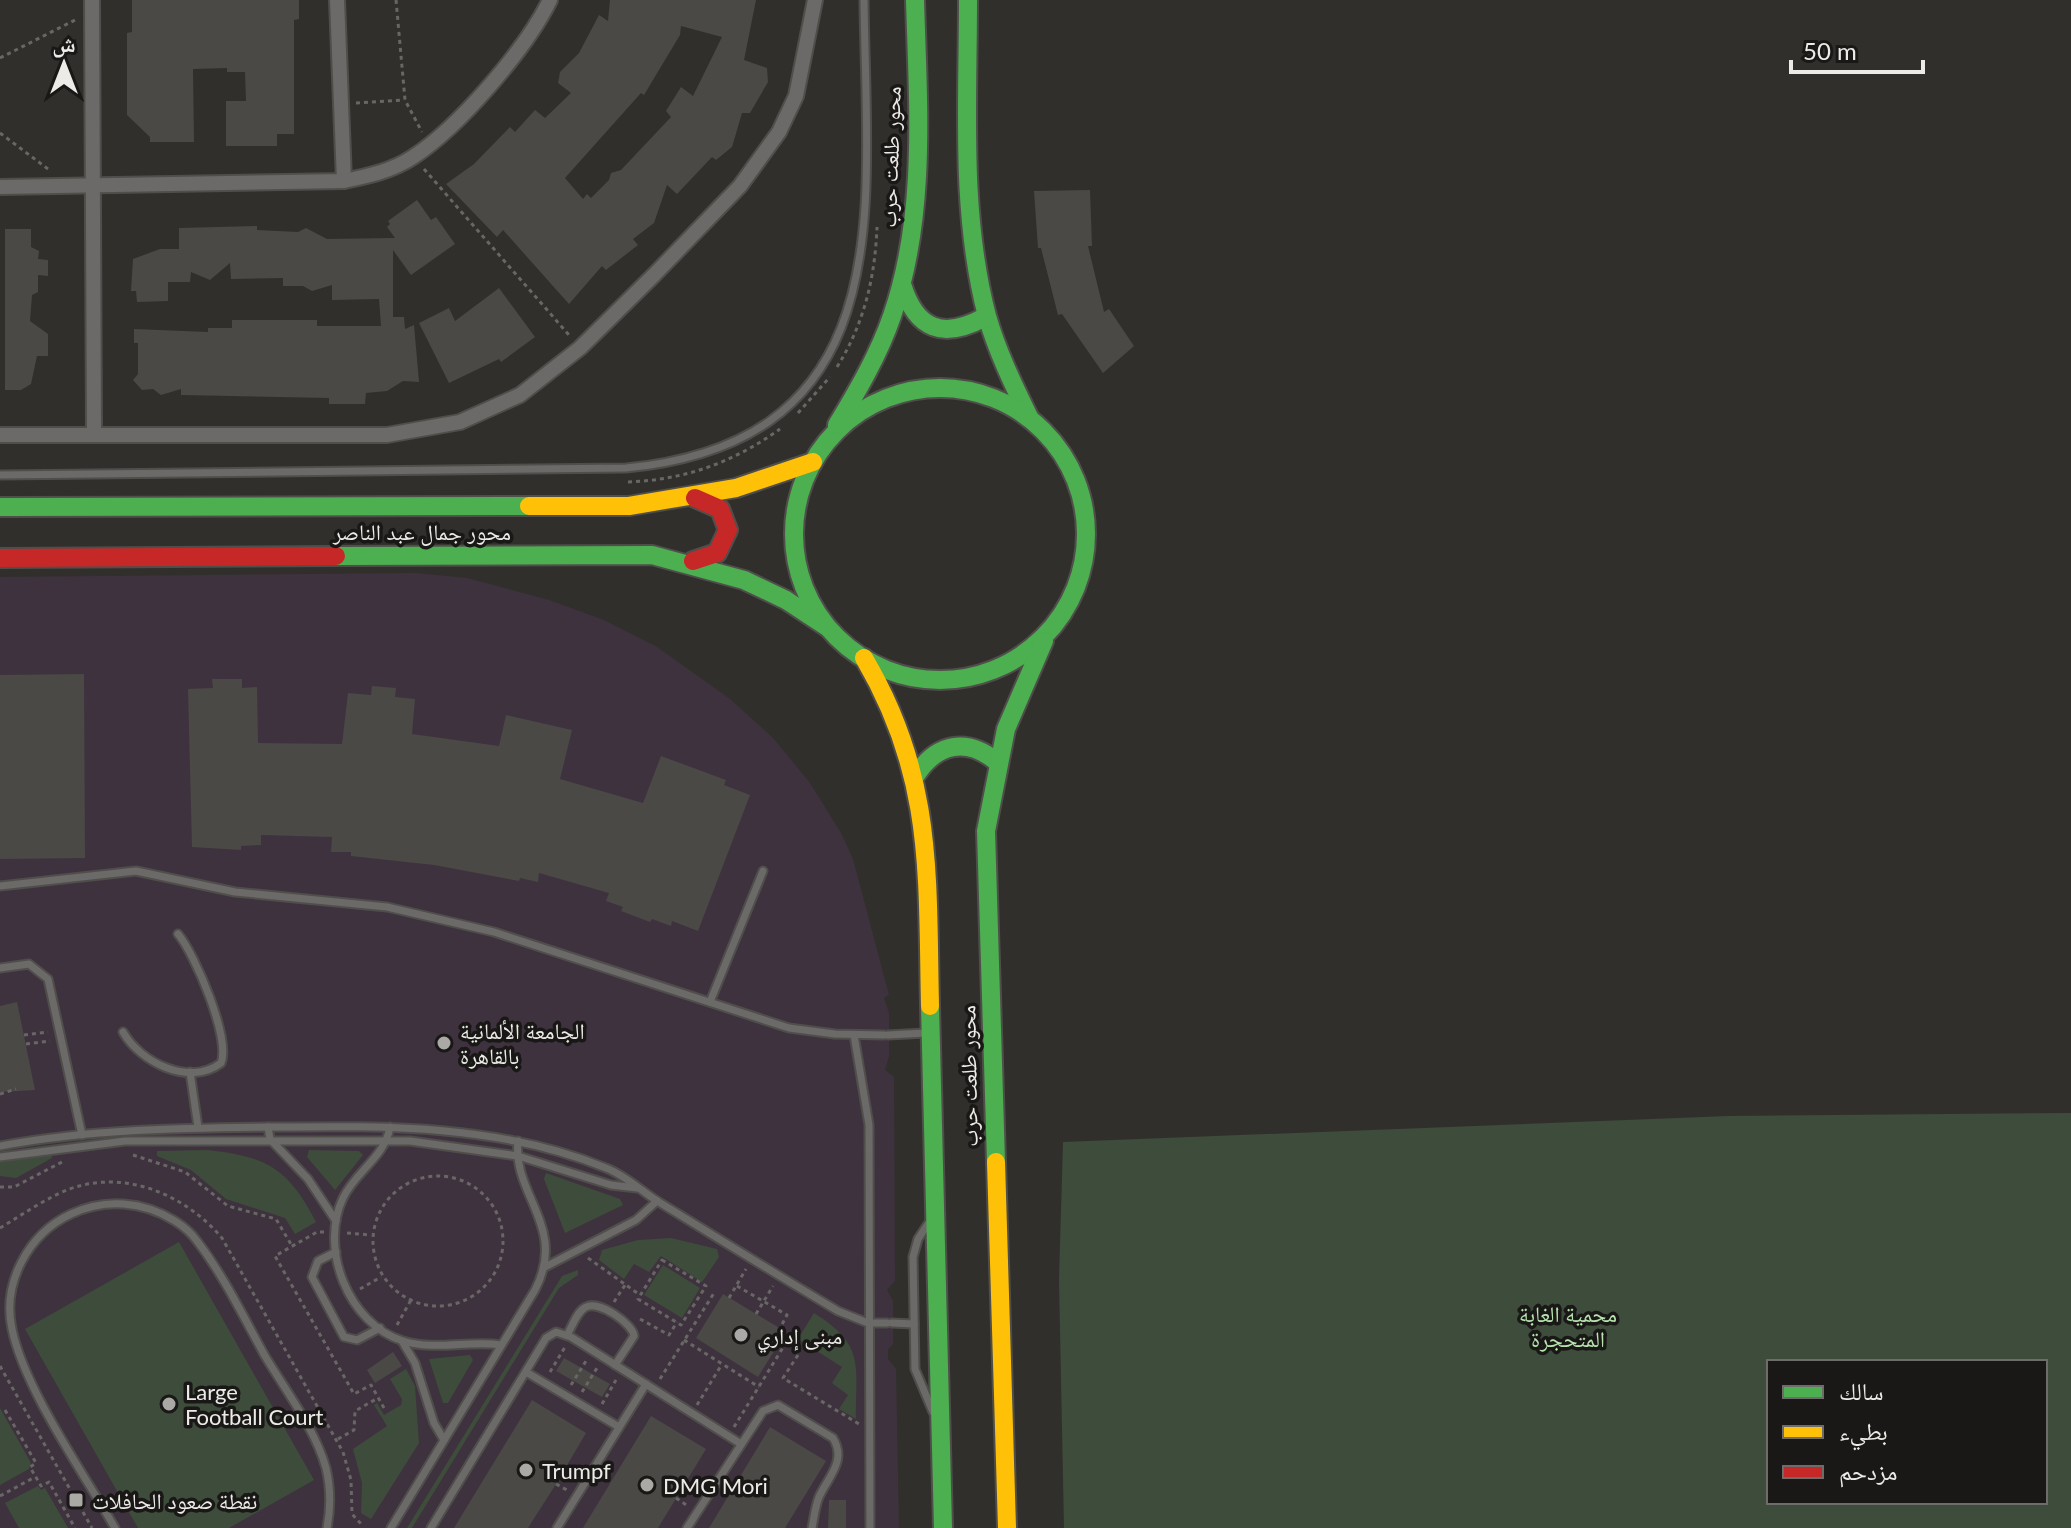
<svg xmlns="http://www.w3.org/2000/svg" width="2071" height="1528" font-family="Lato,'Noto Naskh Arabic',sans-serif">
  <style>
    .education { fill: #3e323e }
    .green { fill: #3e4c3b; fill-rule: evenodd }
    .building { fill: #4a4946; fill-rule: evenodd }
    .lines { fill: none; stroke-linecap: round; stroke-linejoin: round }
    .lane-casing { stroke: #4f4e4b; stroke-width: 11 }
    .street-casing { stroke: #4f4e4b; stroke-width: 18 }
    .fast-casing { stroke: #4f4e4b; stroke-width: 22 }
    .slow-casing { stroke: #4f4e4b; stroke-width: 22 }
    .jam-casing { stroke: #4f4e4b; stroke-width: 22 }
    .path { stroke: #686766; stroke-width: 3; stroke-dasharray: 4 4; stroke-linecap: butt }
    .lane { stroke: #6b6a68; stroke-width: 7 }
    .street { stroke: #6b6a68; stroke-width: 14 }
    .fast { stroke: #4caf50; stroke-width: 18 }
    .slow { stroke: #ffc107; stroke-width: 18 }
    .jam { stroke: #c62828; stroke-width: 18 }
    .poi-dot { fill: #aba9a6; stroke: #191816; stroke-width: 3 }
    .labels { text-anchor: middle; dominant-baseline: central; stroke-width: 7; stroke-linejoin: round; paint-order: stroke }
    .street-label { font-size: 22px; fill: #ecebe7; stroke: #191816 }
    .poi-label { font-size: 22px; fill: #ecebe7; stroke: #191816; text-anchor: start }
    .park-label { font-size: 22px; fill: #b7e4af; stroke: #191816 }
  </style>
  <rect width="100%" height="100%" fill="#312f2c"/>
  <path class="education" d="M 415,573 L 467,578 L 549,600 L 604,620 L 657,647 L 730,699 L 773,738 L 810,783 L 841,833 L 853,859 L 889,995 L 884,998 L 889,1013 L 889,1056 L 885,1070 L 894,1077 L 895,1281 L 887,1290 L 893,1301 L 893,1344 L 888,1349 L 888,1359 L 896,1369 L 899,1528 L 0,1528 L 0,577 Z"/>
  <g class="green">
    <path d="M 2071,1113 L 2071,1528 L 1064,1528 L 1059,1280 L 1063,1142 L 1729,1116 ZM 2045,1362 L 2045,1502 L 1769,1502 L 1769,1362 Z"/>
    <path d="M 208,1150 C 268,1157 288,1168 316,1222 L 295,1234 L 285,1218 L 226,1199 L 191,1170 L 157,1156 L 157,1151 Z"/>
    <path d="M 309,1150 L 359,1151 L 363,1155 L 335,1190 L 307,1157 Z"/>
    <path d="M 51,1153 L 52,1158 L 16,1178 L 0,1176 L 0,1162 Z"/>
    <path d="M 546,1173 L 620,1199 L 623,1205 L 565,1233 L 544,1179 Z"/>
    <path d="M 671,1238 L 717,1249 L 719,1257 L 702,1282 L 661,1256 L 649,1272 L 634,1264 L 624,1279 L 599,1260 L 602,1250 L 638,1240 Z"/>
    <path d="M 179,1242 L 314,1480 L 229,1528 L 138,1528 L 25,1329 Z"/>
    <path d="M 663,1265 L 700,1288 L 682,1318 L 644,1295 Z"/>
    <path d="M 578,1270 L 578,1275 L 559,1288 L 412,1528 L 407,1528 L 562,1276 Z"/>
    <path d="M 814,1313 C 865,1345 856,1364 856,1419 L 839,1409 L 848,1395 L 832,1383 L 842,1367 L 798,1339 Z"/>
    <path d="M 470,1355 L 473,1360 L 448,1403 L 443,1403 L 429,1359 Z"/>
    <path d="M 406,1369 L 415,1386 L 419,1443 L 371,1519 L 361,1513 L 362,1483 L 353,1449 L 387,1426 L 374,1405 L 377,1403 L 384,1415 L 401,1405 L 402,1399 L 390,1379 Z"/>
    <path d="M 0,1408 L 31,1463 L 29,1469 L 0,1485 Z"/>
    <path d="M 38,1486 L 41,1490 L 45,1488 L 68,1528 L 19,1528 L 5,1503 Z"/>
  </g>
  <g class="building">
    <path d="M 132,0 L 299,0 L 299,19 L 294,20 L 294,134 L 277,134 L 277,146 L 226,146 L 226,101 L 246,101 L 245,72 L 227,72 L 227,68 L 193,69 L 194,142 L 150,142 L 150,137 L 127,115 L 127,33 L 132,32 Z"/>
    <path d="M 610,0 L 756,0 L 744,60 L 767,68 L 768,82 L 750,113 L 742,113 L 732,147 L 716,160 L 712,157 L 677,194 L 667,185 L 654,223 L 633,239 L 638,245 L 606,270 L 602,266 L 569,304 L 503,230 L 497,237 L 446,184 L 474,164 L 510,127 L 515,132 L 535,110 L 545,118 L 571,93 L 558,83 L 560,72 L 579,53 L 599,15 L 608,21 ZM 681,26 L 722,37 L 693,96 L 681,87 L 666,111 L 671,117 L 621,170 L 611,173 L 609,180 L 591,198 L 587,194 L 583,199 L 565,178 L 641,93 L 644,95 L 680,35 Z"/>
    <path d="M 1090,190 L 1092,246 L 1088,246 L 1104,312 L 1109,309 L 1134,346 L 1103,373 L 1062,314 L 1058,315 L 1041,248 L 1038,248 L 1034,191 Z"/>
    <path d="M 417,200 L 431,220 L 436,217 L 455,244 L 411,275 L 393,250 L 393,317 L 404,317 L 405,329 L 414,325 L 419,382 L 403,381 L 387,391 L 366,393 L 365,404 L 329,404 L 329,398 L 181,395 L 181,389 L 161,395 L 153,389 L 142,390 L 133,380 L 138,374 L 138,343 L 134,343 L 134,329 L 208,332 L 208,328 L 232,328 L 232,320 L 317,320 L 317,326 L 381,326 L 379,299 L 332,300 L 332,285 L 312,291 L 303,286 L 283,286 L 283,278 L 231,279 L 230,263 L 210,280 L 191,272 L 190,282 L 168,282 L 168,301 L 137,302 L 136,291 L 131,291 L 133,259 L 160,249 L 179,249 L 179,228 L 257,226 L 257,230 L 298,232 L 306,228 L 327,239 L 395,238 L 387,227 L 390,224 L 388,221 Z"/>
    <path d="M 5,229 L 31,229 L 31,247 L 39,251 L 38,259 L 48,260 L 48,276 L 38,275 L 38,292 L 32,295 L 30,321 L 48,334 L 48,356 L 37,356 L 31,384 L 21,390 L 5,390 Z"/>
    <path d="M 499,288 L 535,337 L 501,362 L 499,359 L 449,383 L 419,323 L 449,308 L 455,321 Z"/>
    <path d="M 84,674 L 85,858 L 0,859 L 0,675 Z"/>
    <path d="M 212,679 L 242,679 L 242,688 L 257,687 L 258,743 L 342,744 L 348,693 L 371,695 L 372,686 L 396,688 L 395,697 L 415,699 L 412,734 L 499,746 L 506,715 L 572,730 L 560,779 L 643,803 L 661,756 L 726,780 L 724,785 L 750,795 L 698,931 L 672,921 L 671,926 L 652,919 L 650,922 L 621,911 L 623,907 L 606,901 L 609,893 L 539,873 L 538,882 L 520,878 L 519,881 L 434,865 L 351,856 L 351,852 L 331,852 L 332,837 L 261,835 L 261,845 L 241,846 L 241,850 L 192,847 L 188,689 L 213,688 Z"/>
    <path d="M 17,1002 L 35,1090 L 0,1092 L 0,1006 Z"/>
    <path d="M 723,1294 L 786,1332 L 758,1377 L 696,1338 Z"/>
    <path d="M 393,1352 L 402,1366 L 375,1383 L 367,1370 Z"/>
    <path d="M 564,1358 L 610,1384 L 602,1397 L 556,1371 Z"/>
    <path d="M 532,1400 L 586,1433 L 556,1484 L 528,1528 L 454,1528 Z"/>
    <path d="M 651,1416 L 706,1449 L 658,1528 L 583,1528 Z"/>
    <path d="M 770,1427 L 826,1461 L 785,1528 L 709,1528 Z"/>
    <path d="M 829,1500 L 846,1500 L 846,1528 L 828,1528 Z"/>
  </g>
  <g class="lines">
    <defs>
      <g id="lane">
        <path d="M 0,475 L 626,468 C 904,441 866,207 864,0"/>
        <path d="M 0,886 L 136,871 L 235,892 L 387,907 L 494,932 L 789,1028 L 835,1034 L 884,1035"/>
        <path d="M 0,968 L 29,964 L 48,979 L 82,1135"/>
        <path d="M 710,1002 L 763,871"/>
        <path d="M 123,1032 C 140,1062 189,1087 221,1063 C 231,1039 195,954 178,934"/>
        <path d="M 854,1035 L 869,1125 L 870,1528"/>
        <path d="M 888,1035 L 926,1033"/>
        <path d="M 190,1072 L 198,1127"/>
        <path d="M 268,1127 L 270,1139 L 308,1179 L 336,1221"/>
        <path d="M 390,1127 C 385,1157 356,1171 343,1198 C 319,1248 348,1324 403,1341 C 435,1351 469,1340 501,1345"/>
        <path d="M 0,1146 C 91,1129 180,1128 272,1127 C 385,1126 499,1124 606,1168 C 627,1176 643,1193 662,1204 C 721,1240 779,1276 838,1311 L 868,1323 L 887,1323"/>
        <path d="M 0,1157 L 125,1141 L 410,1141 L 518,1156 L 611,1185 L 637,1188"/>
        <path d="M 928,1224 L 918,1239 L 913,1257 L 915,1369 L 933,1412"/>
        <path d="M 336,1252 L 318,1261 L 312,1277 L 344,1337 L 357,1340 L 380,1328"/>
        <path d="M 545,1267 L 636,1220 L 657,1201"/>
        <path d="M 892,1323 L 914,1324"/>
        <path d="M 567,1335 C 572,1327 577,1311 586,1307 C 599,1300 633,1324 634,1336 L 615,1365"/>
        <path d="M 402,1341 L 415,1363 L 434,1423 L 444,1440"/>
        <path d="M 526,1372 L 619,1427"/>
        <path d="M 115,1528 C 84,1474 24,1388 12,1329 C 2,1283 28,1234 71,1214 C 105,1198 143,1201 175,1221 C 183,1226 192,1234 197,1241 C 224,1276 244,1318 265,1356 C 286,1391 315,1429 326,1468 C 331,1489 331,1507 327,1528"/>
        <path d="M 391,1528 L 535,1290 C 568,1227 512,1195 518,1141"/>
        <path d="M 431,1528 L 546,1338 L 556,1332 L 571,1337 L 741,1444"/>
        <path d="M 557,1528 L 646,1384"/>
        <path d="M 687,1528 L 763,1411 L 778,1405 L 833,1438 C 847,1461 828,1477 819,1497 C 815,1507 814,1518 812,1528"/>
      </g>
      <g id="street">
        <path d="M 92,0 L 94,434"/>
        <path d="M 337,0 L 344,181"/>
        <path d="M 0,187 L 344,181 C 368,176 392,171 413,157 C 459,127 526,49 550,0"/>
        <path d="M 0,435 L 387,435 L 460,422 L 520,395 L 580,348 L 654,275 L 740,186 L 779,132 L 796,96 L 815,0"/>
      </g>
      <g id="fast">
        <path d="M 968,0 C 968,105 960,213 987,316 C 997,351 1013,384 1029,417"/>
        <path d="M 902,284 C 916,330 943,340 985,317"/>
        <circle cx="940" cy="534" r="146"/>
        <path d="M 837,425 C 858,390 879,354 892,316 C 927,214 918,106 915,0"/>
        <path d="M 0,507 L 529,506"/>
        <path d="M 336,556 L 652,555 L 744,580 L 786,600 L 827,627"/>
        <path d="M 916,775 C 937,743 967,737 997,762"/>
        <path d="M 930,1006 L 943,1528"/>
        <path d="M 996,1162 L 986,831 L 1006,729 L 1044,641"/>
      </g>
      <g id="slow">
        <path d="M 529,506 L 629,506 L 736,488 L 813,462"/>
        <path d="M 864,658 C 934,777 927,874 930,1006"/>
        <path d="M 996,1162 L 1007,1528"/>
      </g>
      <g id="jam">
        <path d="M 0,558 L 336,556"/>
        <path d="M 693,561 L 717,553 L 728,530 L 720,509 L 695,498"/>
      </g>
    </defs>
    <use href="#lane" class="lane-casing"/>
    <use href="#street" class="street-casing"/>
    <use href="#fast" class="fast-casing"/>
    <use href="#slow" class="slow-casing"/>
    <use href="#jam" class="jam-casing"/>
    <g class="path">
      <path d="M 396,0 L 405,100 L 422,132"/>
      <path d="M 0,58 L 77,19"/>
      <path d="M 356,103 L 404,100"/>
      <path d="M 0,133 L 48,169"/>
      <path d="M 424,169 L 569,335"/>
      <path d="M 837,367 C 864,324 875,278 877,227"/>
      <path d="M 798,413 L 830,377"/>
      <path d="M 628,482 C 685,480 734,462 780,429"/>
      <path d="M 24,1035 L 48,1032"/>
      <path d="M 26,1044 L 50,1041"/>
      <path d="M 0,1094 L 16,1089"/>
      <path d="M 133,1155 L 185,1172 L 228,1206 L 276,1219 L 292,1246"/>
      <circle cx="438" cy="1241" r="65"/>
      <path d="M 0,1187 L 14,1187 L 62,1162"/>
      <path d="M 0,1228 C 20,1216 39,1203 60,1193 C 118,1166 183,1192 222,1238 L 343,1452 L 351,1480 L 352,1514 L 362,1525"/>
      <path d="M 324,1232 L 317,1232 L 275,1256 L 354,1394 L 371,1385 L 384,1408"/>
      <path d="M 347,1233 L 371,1235"/>
      <path d="M 588,1258 L 640,1295"/>
      <path d="M 662,1260 L 706,1286 L 681,1325 L 638,1299 Z"/>
      <path d="M 737,1286 L 787,1315 L 780,1328"/>
      <path d="M 360,1289 L 381,1277"/>
      <path d="M 729,1298 L 746,1269"/>
      <path d="M 614,1302 L 625,1285"/>
      <path d="M 756,1314 L 773,1286"/>
      <path d="M 640,1319 L 669,1335 L 677,1322"/>
      <path d="M 397,1325 L 411,1300"/>
      <path d="M 684,1340 L 759,1387"/>
      <path d="M 798,1355 L 783,1378 L 859,1424"/>
      <path d="M 0,1366 L 92,1528"/>
      <path d="M 550,1372 L 565,1347"/>
      <path d="M 660,1379 L 714,1293"/>
      <path d="M 571,1385 L 586,1361"/>
      <path d="M 582,1392 L 597,1368"/>
      <path d="M 602,1404 L 616,1380"/>
      <path d="M 697,1405 L 722,1364"/>
      <path d="M 5,1410 L 36,1463 L 30,1467 L 41,1486 L 49,1482 L 75,1528"/>
      <path d="M 734,1427 L 787,1341"/>
      <path d="M 338,1439 L 354,1430 L 355,1411 L 378,1398"/>
      <path d="M 556,1484 L 567,1490"/>
      <path d="M 0,1496 L 35,1477"/>
      <path d="M 676,1498 L 688,1506"/>
    </g>
    <use href="#lane" class="lane"/>
    <use href="#street" class="street"/>
    <use href="#fast" class="fast"/>
    <use href="#slow" class="slow"/>
    <use href="#jam" class="jam"/>
  </g>
  <g class="poi-dot">
    <circle cx="444" cy="1043" r="8"/>
    <circle cx="741" cy="1335" r="8"/>
    <circle cx="169" cy="1404" r="8"/>
    <circle cx="526" cy="1470" r="8"/>
    <circle cx="647" cy="1485" r="8"/>
    <rect x="68" y="1492" width="16" height="16" rx="4"/>
  </g>
  <g class="labels">
    <g class="street-label">
      <text transform="translate(890 157) rotate(-88)">محور طلعت حرب</text>
      <text x="422" y="531">محور جمال عبد الناصر</text>
      <text transform="translate(968 1076) rotate(-91)">محور طلعت حرب</text>
    </g>
    <g class="poi-label">
      <text x="460" y="1030">الجامعة الألمانية<tspan x="460" dy="25">بالقاهرة</tspan></text>
      <text x="757" y="1335">مبنى إداري</text>
      <text x="185" y="1391">Large<tspan x="185" dy="25">Football Court</tspan></text>
      <text x="542" y="1470">Trumpf</text>
      <text x="663" y="1485">DMG Mori</text>
      <text x="92" y="1500">نقطة صعود الحافلات</text>
    </g>
    <g class="park-label">
      <text x="1568" y="1313">محمية الغابة<tspan x="1568" dy="25">المتحجرة</tspan></text>
    </g>
  </g>
  <rect x="1767" y="1360" width="280" height="144" fill="#191816" stroke="#6d6c6a" stroke-width="2"/>
  <rect x="1783" y="1386" width="40" height="12" fill="#4caf50" stroke="#6d6c6a" stroke-width="2"/>
  <text x="1839" y="1400" font-size="24" fill="#ecebe7">سالك</text>
  <rect x="1783" y="1426" width="40" height="12" fill="#ffc107" stroke="#6d6c6a" stroke-width="2"/>
  <text x="1839" y="1440" font-size="24" fill="#ecebe7">بطيء</text>
  <rect x="1783" y="1466" width="40" height="12" fill="#c62828" stroke="#6d6c6a" stroke-width="2"/>
  <text x="1839" y="1480" font-size="24" fill="#ecebe7">مزدحم</text>
  <g transform="translate(64 64)" stroke="#191816" stroke-width="6" paint-order="stroke">
  <path d="M0-6L14 30L0 20L-14 30Z" fill="#ecebe7"/>
  <text y="-12" font-size="22" font-weight="bold" text-anchor="middle" fill="#ecebe7">ش</text>
  </g>
  <path d="M1791 60v12h132v-12" fill="none" stroke="#ecebe7" stroke-width="4"/>
  <text x="1803" y="60" font-size="24" fill="#ecebe7" stroke="#191816" stroke-width="6" paint-order="stroke">50 m</text>
</svg>
